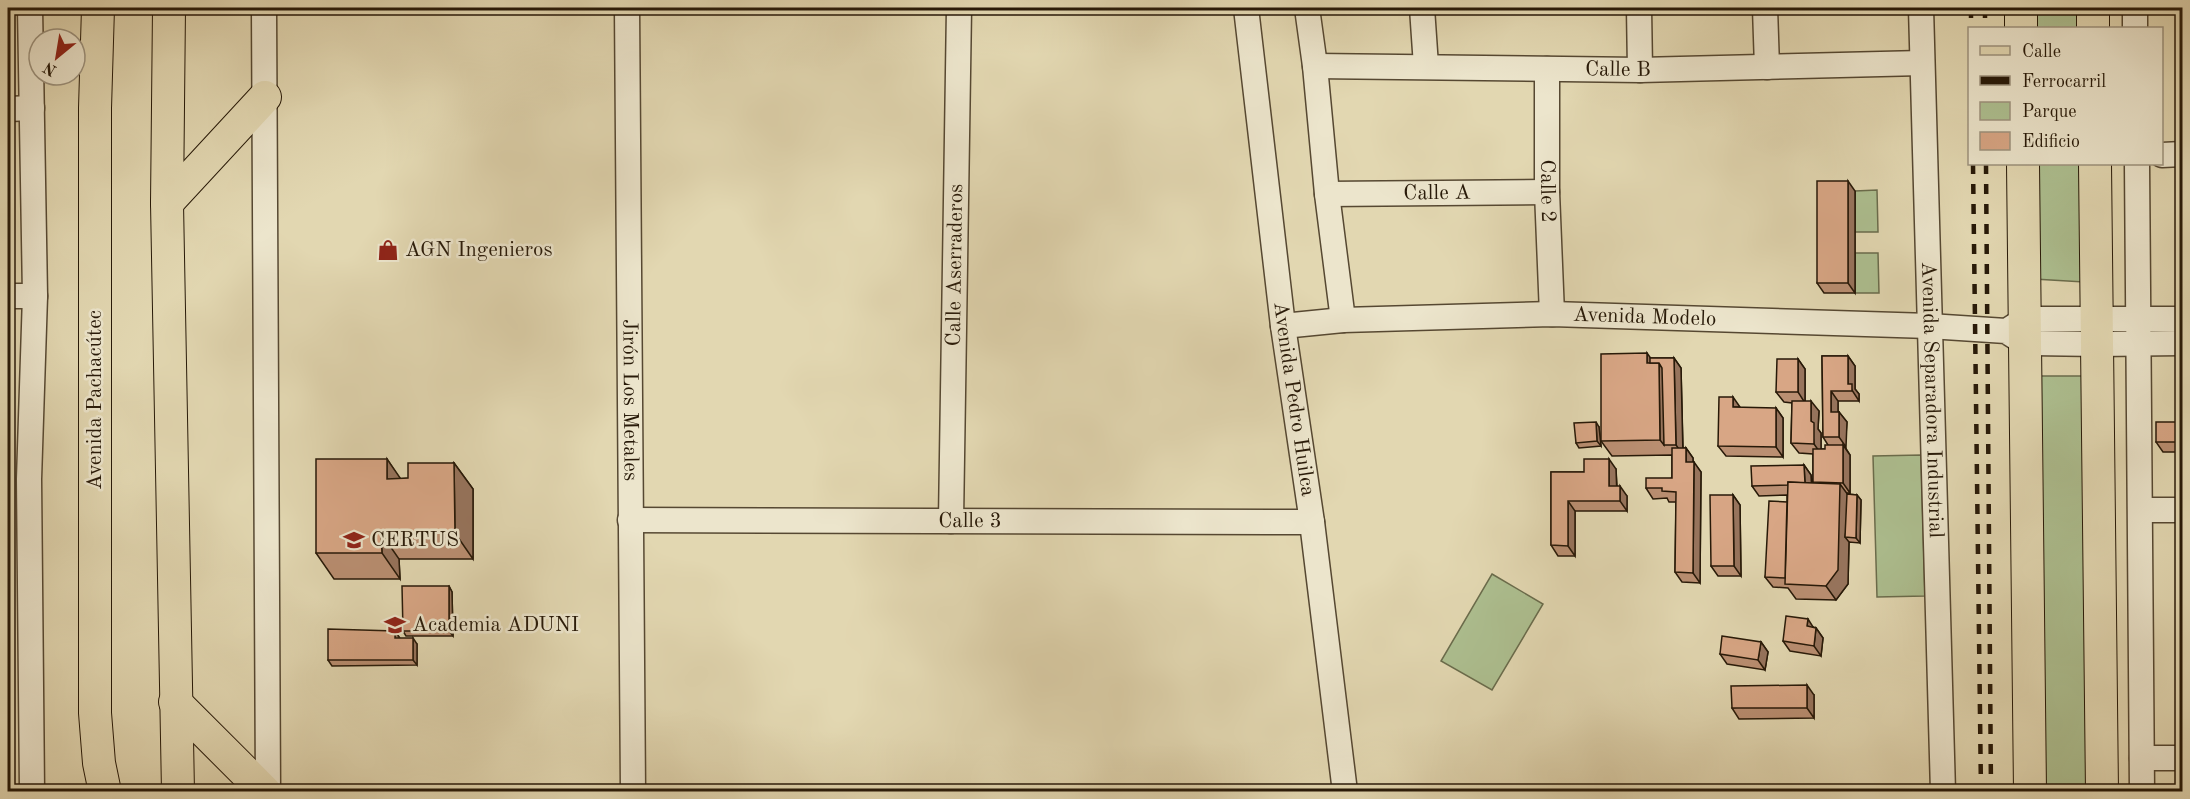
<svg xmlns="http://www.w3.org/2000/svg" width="2190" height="799" font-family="'Old Standard TT',serif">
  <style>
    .green { fill: #adbf90; stroke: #6a6c4c; stroke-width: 1.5 }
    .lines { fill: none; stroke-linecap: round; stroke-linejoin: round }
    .minor-casing { stroke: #564832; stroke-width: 27 }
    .major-casing { stroke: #271908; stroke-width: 34 }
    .minor { stroke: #ece5cc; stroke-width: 24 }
    .major { stroke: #e2d7b1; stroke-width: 32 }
    .rail { stroke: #271908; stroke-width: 4.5; stroke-dasharray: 10 10; stroke-linecap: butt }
    .wall { fill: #ba8f72; stroke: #271908; stroke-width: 1.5 }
    .shaded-wall { fill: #97745d; stroke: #271908; stroke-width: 1.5 }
    .building { fill: #d8a685; stroke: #271908; stroke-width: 1.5 }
    .labels { text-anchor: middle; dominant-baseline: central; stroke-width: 5; stroke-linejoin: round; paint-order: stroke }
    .street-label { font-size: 21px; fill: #271908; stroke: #ece5cc }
    .poi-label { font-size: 21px; fill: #271908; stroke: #ece5cc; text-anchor: start }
  </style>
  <rect width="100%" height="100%" fill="#e2d7b1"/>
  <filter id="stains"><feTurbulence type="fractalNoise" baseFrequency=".00333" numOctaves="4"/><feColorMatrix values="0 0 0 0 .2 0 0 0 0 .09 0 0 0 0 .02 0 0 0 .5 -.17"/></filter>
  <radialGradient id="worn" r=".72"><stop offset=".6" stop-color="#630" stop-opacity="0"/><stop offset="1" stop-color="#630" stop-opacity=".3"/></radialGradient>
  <g class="green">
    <rect x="2034" y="8" width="48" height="20"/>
    <path d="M 2034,164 L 2083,164 L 2084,282 L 2034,279 Z"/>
    <path d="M 1877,190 L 1878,232 L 1855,232 L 1855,191 Z"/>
    <path d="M 1855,253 L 1878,253 L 1879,293 L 1855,293 Z"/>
    <path d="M 2036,376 L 2089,376 L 2090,791 L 2042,791 Z"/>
    <path d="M 1921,455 L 1925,596 L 1877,597 L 1873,456 Z"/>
    <path d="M 1492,574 L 1543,604 L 1492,690 L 1441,661 Z"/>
  </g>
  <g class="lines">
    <defs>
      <g id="minor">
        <path d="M 30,8 L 35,296 L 29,479 L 32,792"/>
        <path d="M 264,8 L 268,792"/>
        <path id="s1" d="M 627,8 L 633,792"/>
        <path id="s2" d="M 1246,8 L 1283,326 L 1312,522 L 1345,792"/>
        <path d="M 1307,8 L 1315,66 L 1327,194 L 1343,320"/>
        <path d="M 1422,8 L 1426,66"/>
        <path d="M 1639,8 L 1640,70"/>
        <path d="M 1765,8 L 1767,67"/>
        <path id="s3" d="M 1921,8 L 1943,792"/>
        <path d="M 2135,8 L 2135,28"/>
        <path id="s4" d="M 1315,66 L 1640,70 L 1922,63"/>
        <path id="s5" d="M 1547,69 L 1547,192 L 1552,314"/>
        <path d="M 8,109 L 32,108"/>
        <path d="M 2162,155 L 2182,154"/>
        <path d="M 2137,164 L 2142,792"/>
        <path id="s6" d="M 1327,194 L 1547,192"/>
        <path d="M 8,296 L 35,296"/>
        <path id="s7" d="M 1283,326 L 1343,320 L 1552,314 L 1929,326 L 2006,331 L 2025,343 L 2098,344 L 2182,343"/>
        <path d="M 2011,328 L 2025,319 L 2182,319"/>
        <path d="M 2141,510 L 2182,510"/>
        <path id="s8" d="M 630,520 L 1312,522"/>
        <path id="s9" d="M 951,521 L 959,8"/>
        <path d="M 2142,758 L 2182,758"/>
      </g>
      <g id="major">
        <path d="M 98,8 L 95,108 L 95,713 L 99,763 L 105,792"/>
        <path d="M 169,8 L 167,203 L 178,792"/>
        <path d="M 2021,8 L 2021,28"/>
        <path d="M 2093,8 L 2093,28"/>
        <path d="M 2023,164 L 2030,792"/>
        <path d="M 2095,164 L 2102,792"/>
        <path d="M 167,203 L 265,97"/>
        <path d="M 175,702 L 265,792"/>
      </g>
    </defs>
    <use href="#minor" class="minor-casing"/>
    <use href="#major" class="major-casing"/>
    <use href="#minor" class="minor"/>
    <use href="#major" class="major"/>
    <g class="rail">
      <path d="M 1971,8 L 1971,28"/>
      <path d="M 1985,8 L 1985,28"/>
      <path d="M 1973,164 L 1981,792"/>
      <path d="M 1986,164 L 1991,792"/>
    </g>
  </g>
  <g class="wall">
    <path d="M 1855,191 L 1855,293 L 1824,293 L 1817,283 Z"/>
    <path d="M 1822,356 L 1848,356 L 1855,366 L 1855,389 L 1859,394 L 1859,401 L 1838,401 L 1838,412 L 1839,412 L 1847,422 L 1845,447 L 1850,455 L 1850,493 L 1846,493 L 1847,494 L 1857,495 L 1861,500 L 1860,543 L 1849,542 L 1848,584 L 1836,600 L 1796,599 L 1788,588 L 1773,587 L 1765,577 L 1787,502 L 1787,495 L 1759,496 L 1752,486 L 1804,465 L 1811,475 L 1812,483 L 1813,483 L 1813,454 L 1799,453 L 1791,443 L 1792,403 L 1784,402 L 1776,392 L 1798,359 L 1805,369 L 1805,401 L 1819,411 L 1818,429 L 1821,433 L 1821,449 L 1825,449 L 1828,445 L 1823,437 Z"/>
    <path d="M 1650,358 L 1674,358 L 1681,368 L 1683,448 L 1686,448 L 1693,458 L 1693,462 L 1701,472 L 1700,583 L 1682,582 L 1675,572 L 1676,502 L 1669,502 L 1667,498 L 1653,499 L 1646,488 L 1672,478 L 1672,455 L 1612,456 L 1601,441 Z"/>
    <path d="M 1776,408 L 1783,418 L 1783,457 L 1726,456 L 1718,446 Z"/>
    <path d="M 2182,422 L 2182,452 L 2163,452 L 2156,442 Z"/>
    <path d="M 1599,427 L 1601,446 L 1579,448 L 1576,443 Z"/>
    <path d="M 387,459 L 400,479 L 408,478 L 454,463 L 473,489 L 473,559 L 399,559 L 400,579 L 334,579 L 316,553 Z"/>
    <path d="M 1616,469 L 1617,486 L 1627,496 L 1627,511 L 1575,511 L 1575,556 L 1558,556 L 1551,545 L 1551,472 L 1584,472 Z"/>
    <path d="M 1733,495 L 1740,505 L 1741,576 L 1718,576 L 1711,566 Z"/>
    <path d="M 449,586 L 452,592 L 453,636 L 406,636 L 403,631 Z"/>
    <path d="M 1813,627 L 1816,628 L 1823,638 L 1821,656 L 1790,651 L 1783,641 Z"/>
    <path d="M 395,631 L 399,637 L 399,638 L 417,644 L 417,665 L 332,666 L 328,660 Z"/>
    <path d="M 1761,642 L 1768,652 L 1765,670 L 1727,664 L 1720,654 Z"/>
    <path d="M 1814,695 L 1814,718 L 1739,719 L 1732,708 Z"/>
  </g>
  <g class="shaded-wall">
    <path d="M 1848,181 L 1855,191 L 1855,293 L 1848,283 Z"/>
    <path d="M 1647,353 L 1657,367 L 1647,363 Z"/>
    <path d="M 1848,356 L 1855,366 L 1855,389 L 1859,394 L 1859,401 L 1848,384 Z"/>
    <path d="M 1674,358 L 1681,368 L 1683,455 L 1676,445 Z"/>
    <path d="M 1798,359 L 1805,369 L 1805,403 L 1798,392 Z"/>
    <path d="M 1659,363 L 1669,378 L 1664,445 L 1660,440 Z"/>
    <path d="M 1831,391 L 1838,401 L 1838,422 L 1831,412 Z"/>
    <path d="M 1733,397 L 1740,407 L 1733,407 Z"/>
    <path d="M 1811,401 L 1819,411 L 1818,429 L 1821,433 L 1821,454 L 1814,444 L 1811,421 Z"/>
    <path d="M 1776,408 L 1783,418 L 1783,457 L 1776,447 Z"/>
    <path d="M 1839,412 L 1847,422 L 1846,447 L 1839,437 Z"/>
    <path d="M 1596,422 L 1599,427 L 1601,446 L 1597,441 Z"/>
    <path d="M 1843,445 L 1850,455 L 1850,493 L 1843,483 Z"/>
    <path d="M 1686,448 L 1693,458 L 1693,472 L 1686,462 Z"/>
    <path d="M 387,459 L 405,485 L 387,479 Z"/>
    <path d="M 1609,459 L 1616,469 L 1617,496 L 1609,486 Z"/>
    <path d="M 1694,462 L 1701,472 L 1700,583 L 1693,573 Z"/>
    <path d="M 454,463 L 473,489 L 473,559 L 455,533 Z"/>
    <path d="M 1804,465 L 1811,475 L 1812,494 L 1805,484 Z"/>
    <path d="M 1840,484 L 1851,499 L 1845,537 L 1849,542 L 1848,584 L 1836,600 L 1826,586 Z"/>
    <path d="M 1620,486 L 1627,496 L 1627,511 L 1620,501 Z"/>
    <path d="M 1733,495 L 1740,505 L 1741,576 L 1734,566 Z"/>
    <path d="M 1857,495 L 1861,500 L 1860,543 L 1856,538 Z"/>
    <path d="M 1568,501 L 1575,511 L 1575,556 L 1568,546 Z"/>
    <path d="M 381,533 L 399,559 L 400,579 L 382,553 Z"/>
    <path d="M 449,586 L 452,592 L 453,636 L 449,631 Z"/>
    <path d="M 1808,619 L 1815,630 L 1807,626 Z"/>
    <path d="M 1816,628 L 1823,638 L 1821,656 L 1814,646 Z"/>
    <path d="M 395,631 L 399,637 L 399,644 L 395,638 Z"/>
    <path d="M 413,638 L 417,644 L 417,665 L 413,660 Z"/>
    <path d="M 1761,642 L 1768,652 L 1765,670 L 1758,660 Z"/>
    <path d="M 1807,685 L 1814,695 L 1814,718 L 1807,708 Z"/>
  </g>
  <g class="building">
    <rect x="1817" y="181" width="31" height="102"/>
    <path d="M 1647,353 L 1647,363 L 1659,363 L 1660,440 L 1601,441 L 1601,354 Z"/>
    <path d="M 1822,356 L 1848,356 L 1848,384 L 1852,384 L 1852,391 L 1831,391 L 1831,412 L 1839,412 L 1839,437 L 1823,437 Z"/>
    <path d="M 1650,358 L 1674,358 L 1676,445 L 1664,445 L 1662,368 L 1659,363 L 1650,363 Z"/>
    <path d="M 1777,359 L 1798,359 L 1798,392 L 1776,392 Z"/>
    <path d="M 1719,397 L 1733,397 L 1733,407 L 1776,408 L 1776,447 L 1718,446 Z"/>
    <path d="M 1792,401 L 1811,401 L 1811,421 L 1814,423 L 1814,444 L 1791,443 Z"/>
    <path d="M 1596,422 L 1597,441 L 1576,443 L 1574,423 Z"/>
    <rect x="2156" y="422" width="26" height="20"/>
    <path d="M 1825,445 L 1843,445 L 1843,483 L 1813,482 L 1813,449 L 1825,449 Z"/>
    <path d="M 1672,448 L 1686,448 L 1686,462 L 1694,462 L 1693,573 L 1675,572 L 1676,492 L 1662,491 L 1662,488 L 1646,488 L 1646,478 L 1672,478 Z"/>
    <path d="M 316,459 L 387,459 L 387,479 L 408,478 L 408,463 L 454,463 L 455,533 L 381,533 L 382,553 L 316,553 Z"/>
    <path d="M 1584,459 L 1609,459 L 1609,486 L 1620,486 L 1620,501 L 1568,501 L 1568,546 L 1551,545 L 1551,472 L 1584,472 Z"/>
    <path d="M 1804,465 L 1805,483 L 1788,482 L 1788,485 L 1752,486 L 1751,466 Z"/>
    <path d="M 1788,482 L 1840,484 L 1838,570 L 1826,586 L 1785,584 Z"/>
    <path d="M 1847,494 L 1857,495 L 1856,538 L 1845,537 Z"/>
    <path d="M 1710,495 L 1733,495 L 1734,566 L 1711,566 Z"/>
    <path d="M 1769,501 L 1787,502 L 1785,578 L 1765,577 Z"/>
    <path d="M 402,586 L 449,586 L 449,631 L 403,631 Z"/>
    <path d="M 1786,616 L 1808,619 L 1807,626 L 1816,628 L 1814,646 L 1783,641 Z"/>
    <path d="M 328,629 L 395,631 L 395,638 L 413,638 L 413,660 L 328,660 Z"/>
    <path d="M 1722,636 L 1761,642 L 1758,660 L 1720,654 Z"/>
    <path d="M 1807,685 L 1807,708 L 1732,708 L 1731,686 Z"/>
  </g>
  <defs>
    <symbol id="shop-bare" viewBox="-9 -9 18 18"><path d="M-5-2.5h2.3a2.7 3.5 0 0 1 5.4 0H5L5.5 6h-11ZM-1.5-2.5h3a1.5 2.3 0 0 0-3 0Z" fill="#8f2418" stroke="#ece5cc" stroke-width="2.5" paint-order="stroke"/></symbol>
    <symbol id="university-bare" viewBox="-9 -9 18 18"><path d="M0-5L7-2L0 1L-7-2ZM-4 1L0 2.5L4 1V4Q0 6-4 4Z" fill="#8f2418" stroke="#ece5cc" stroke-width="2.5" paint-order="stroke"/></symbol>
  </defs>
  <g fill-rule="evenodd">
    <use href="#shop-bare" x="373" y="235" width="30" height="30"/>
    <use href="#university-bare" x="339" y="525" width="30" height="30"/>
    <use href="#university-bare" x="380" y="610" width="30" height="30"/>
  </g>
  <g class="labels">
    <g class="street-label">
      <text stroke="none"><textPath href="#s4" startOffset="303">Calle B</textPath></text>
      <text stroke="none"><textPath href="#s5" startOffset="122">Calle 2</textPath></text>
      <text stroke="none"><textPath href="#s6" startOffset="110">Calle A</textPath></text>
      <text stroke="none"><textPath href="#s9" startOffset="256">Calle Aserraderos</textPath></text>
      <text stroke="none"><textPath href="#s7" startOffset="362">Avenida Modelo</textPath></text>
      <text transform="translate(95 400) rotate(-90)">Avenida Pachacútec</text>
      <text stroke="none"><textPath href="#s1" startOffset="392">Jirón Los Metales</textPath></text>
      <text stroke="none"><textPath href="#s2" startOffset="394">Avenida Pedro Huilca</textPath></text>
      <text stroke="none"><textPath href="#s3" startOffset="392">Avenida Separadora Industrial</textPath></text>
      <text stroke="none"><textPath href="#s8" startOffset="340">Calle 3</textPath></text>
    </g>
    <g class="poi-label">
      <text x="405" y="250">AGN Ingenieros</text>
      <text x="371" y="540">CERTUS</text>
      <text x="412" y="625">Academia ADUNI</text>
    </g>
  </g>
  <rect width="2190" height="799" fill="none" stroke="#e2d7b1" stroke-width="30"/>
  <rect x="9" y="9" width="2172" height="781" fill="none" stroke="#271908" stroke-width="3"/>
  <rect x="15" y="15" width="2160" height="769" fill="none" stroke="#271908" stroke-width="1.5"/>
  <rect x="1968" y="27" width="195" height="138" fill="#ece5cc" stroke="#9d937e" stroke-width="1.5"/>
  <rect x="1980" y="46" width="30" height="9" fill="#e2d7b1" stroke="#9d937e" stroke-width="1.5"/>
  <text x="2022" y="57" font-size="18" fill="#271908">Calle</text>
  <rect x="1980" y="76" width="30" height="9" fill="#271908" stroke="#9d937e" stroke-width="1.5"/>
  <text x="2022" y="87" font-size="18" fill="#271908">Ferrocarril</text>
  <rect x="1980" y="102" width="30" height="18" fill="#adbf90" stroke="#9d937e" stroke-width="1.5"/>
  <text x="2022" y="117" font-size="18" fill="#271908">Parque</text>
  <rect x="1980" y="132" width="30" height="18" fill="#d8a685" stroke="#9d937e" stroke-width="1.5"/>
  <text x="2022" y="147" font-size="18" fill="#271908">Edificio</text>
  <g transform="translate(57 57) rotate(210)"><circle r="28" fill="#ece5cc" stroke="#9d937e" stroke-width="1.5"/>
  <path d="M0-4.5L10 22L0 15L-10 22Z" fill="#8f2418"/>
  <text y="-9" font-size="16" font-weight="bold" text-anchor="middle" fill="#271908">N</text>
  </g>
  <rect width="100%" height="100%" filter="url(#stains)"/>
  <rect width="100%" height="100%" fill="url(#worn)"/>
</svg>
